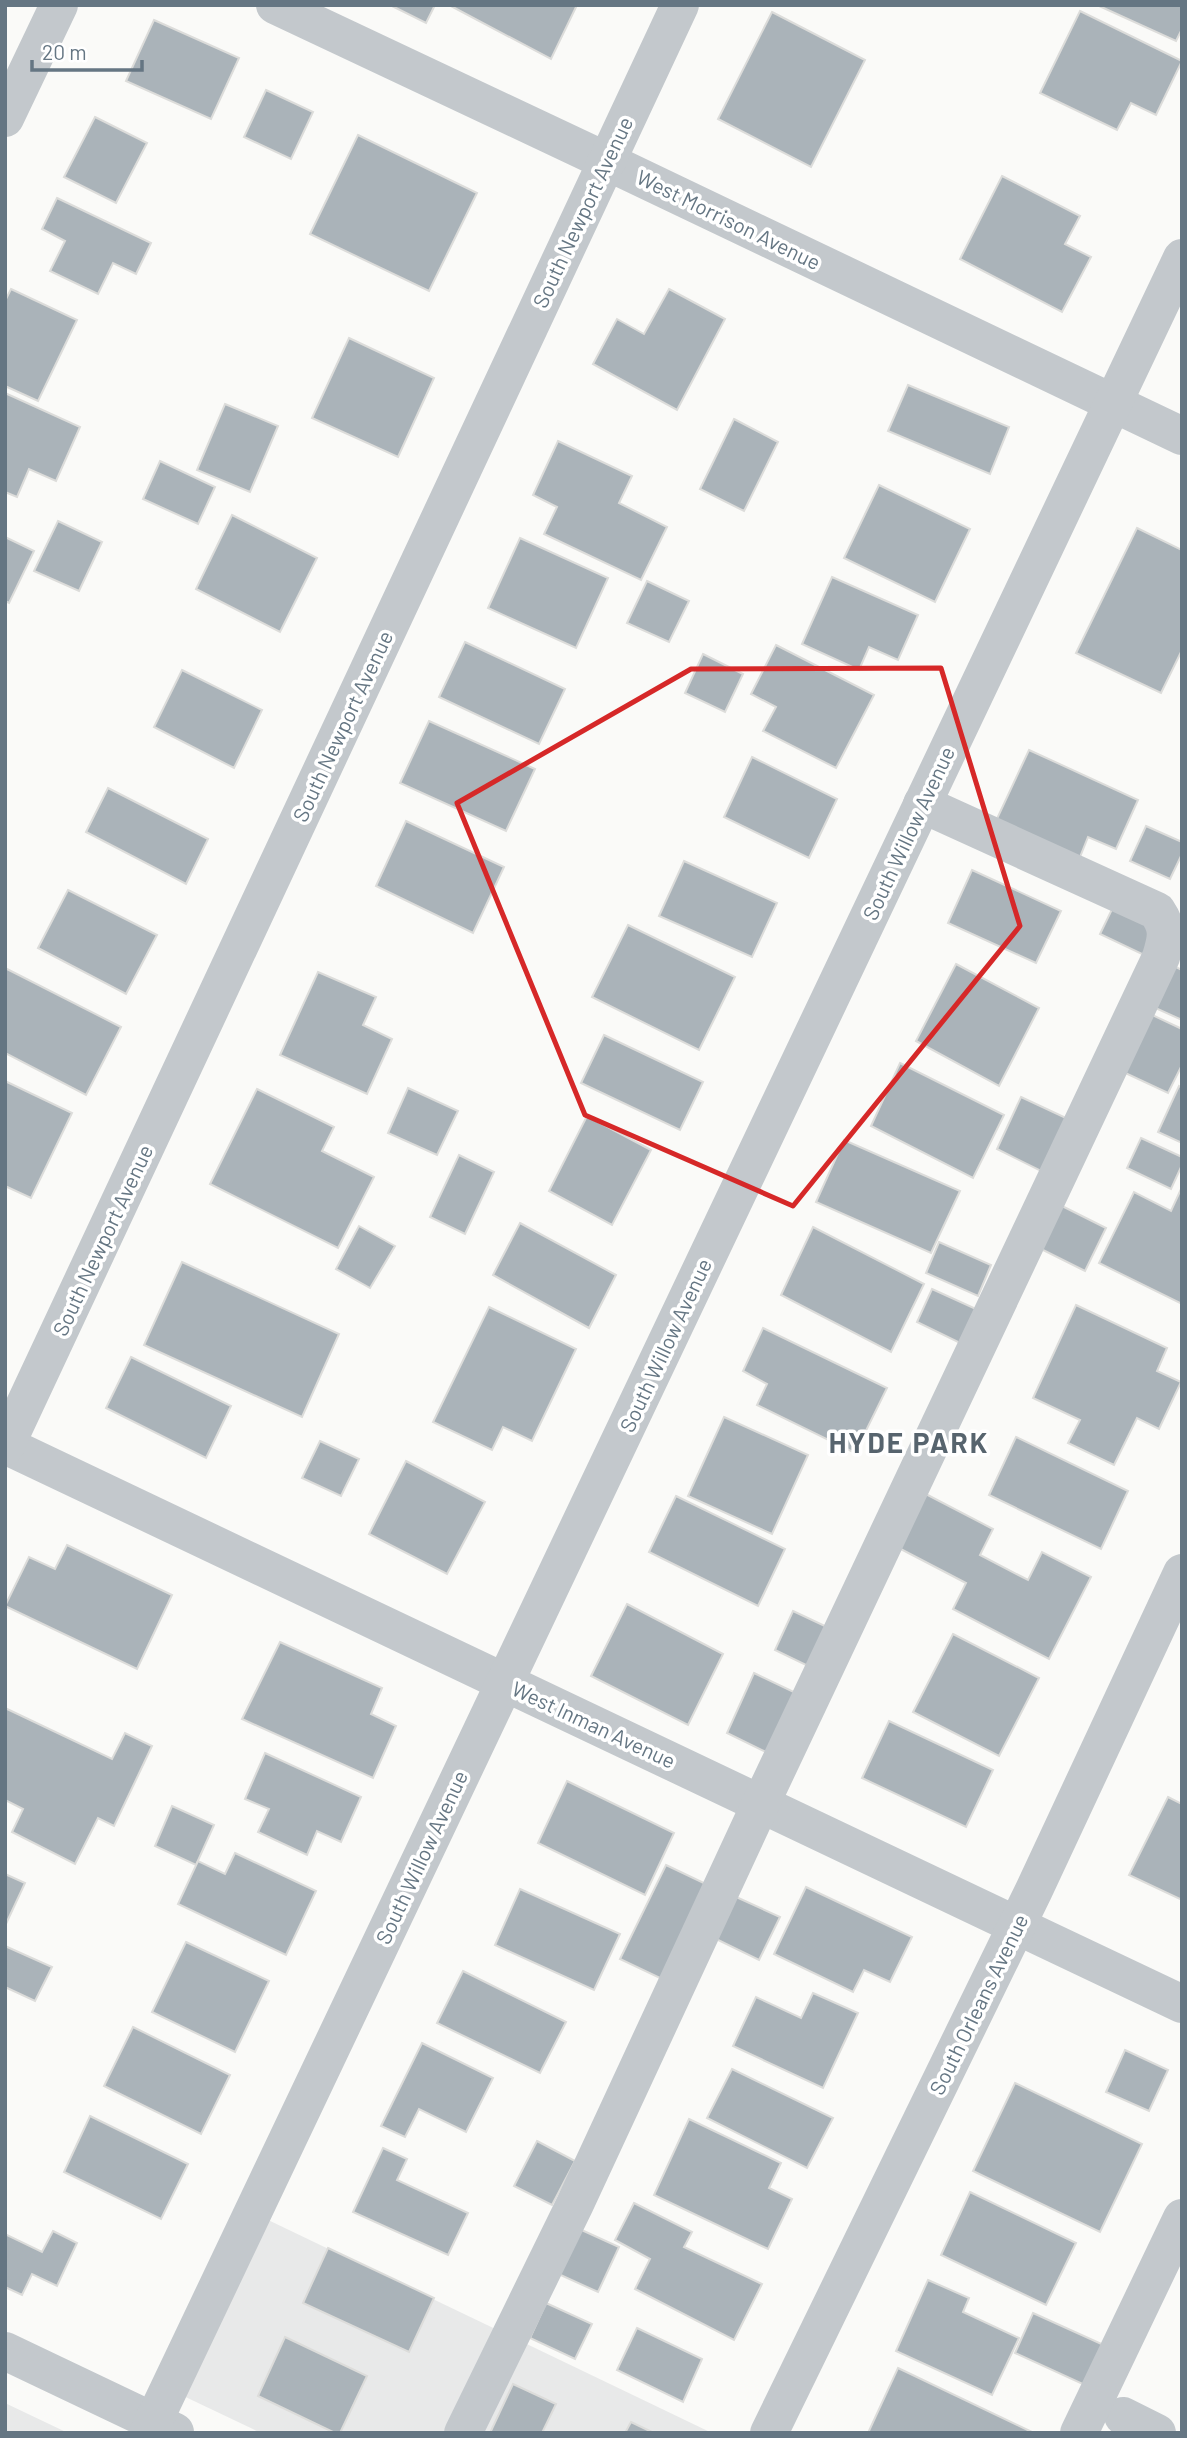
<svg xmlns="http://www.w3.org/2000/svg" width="1187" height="2438" font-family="Barlow,sans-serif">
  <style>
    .built { fill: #e8e9e9 }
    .building { fill: #aab3b9; stroke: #dcdcda; stroke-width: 2 }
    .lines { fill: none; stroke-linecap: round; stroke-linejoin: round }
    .minor { stroke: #c3c8cc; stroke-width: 38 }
    .marked { fill: none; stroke: #d62828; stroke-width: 5; stroke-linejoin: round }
    .labels { text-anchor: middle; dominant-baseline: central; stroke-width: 7; stroke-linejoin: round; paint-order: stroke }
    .street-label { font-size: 21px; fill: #657683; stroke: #fff }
    .district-label { font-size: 28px; font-weight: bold; letter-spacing: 2px; fill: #57646e; stroke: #fff }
  </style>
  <rect width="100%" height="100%" fill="#fafaf8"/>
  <g class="built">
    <path d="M 264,2218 L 712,2433 L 261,2433 L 175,2392 Z"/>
    <path d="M 5,2402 L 5,2403 L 68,2433 L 5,2433 Z"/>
  </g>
  <g class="building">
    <path d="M 390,5 L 435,5 L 426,23 Z"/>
    <path d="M 449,5 L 577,5 L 551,59 Z"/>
    <path d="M 1097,5 L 1182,5 L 1182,29 L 1176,41 Z"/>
    <path d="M 1080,11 L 1182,61 L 1156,115 L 1131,103 L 1117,130 L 1040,93 Z"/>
    <path d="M 772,12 L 865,60 L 811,167 L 718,119 Z"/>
    <path d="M 154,20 L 239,58 L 211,119 L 126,81 Z"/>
    <path d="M 266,90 L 313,112 L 291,159 L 244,137 Z"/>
    <path d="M 95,117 L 147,143 L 116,203 L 64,177 Z"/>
    <path d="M 358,135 L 477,193 L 429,291 L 310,234 Z"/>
    <path d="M 1002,176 L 1080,216 L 1065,244 L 1091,257 L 1062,312 L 960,259 Z"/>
    <path d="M 57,198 L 151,243 L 136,274 L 113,263 L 98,294 L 50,271 L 65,241 L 42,229 Z"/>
    <path d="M 11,289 L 77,320 L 38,401 L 5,386 L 5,301 Z"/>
    <path d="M 669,289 L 725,319 L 677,410 L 593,364 L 617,319 L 644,334 Z"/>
    <path d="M 349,338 L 434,378 L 398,457 L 312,418 Z"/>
    <path d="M 908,385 L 1009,427 L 990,474 L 888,431 Z"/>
    <path d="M 5,393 L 80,427 L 56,481 L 29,469 L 17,497 L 5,492 Z"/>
    <path d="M 225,404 L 278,426 L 250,492 L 197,470 Z"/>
    <path d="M 734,419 L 778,442 L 744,511 L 700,489 Z"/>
    <path d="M 558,441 L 632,476 L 619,503 L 667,527 L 641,580 L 544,534 L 557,507 L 533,495 Z"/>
    <path d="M 160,461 L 215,487 L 198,524 L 143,499 Z"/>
    <path d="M 879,485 L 970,529 L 935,602 L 844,558 Z"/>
    <path d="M 232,515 L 317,558 L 280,632 L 196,589 Z"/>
    <path d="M 58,521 L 102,542 L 79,591 L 34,571 Z"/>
    <path d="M 1137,528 L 1182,550 L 1182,650 L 1161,693 L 1076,653 Z"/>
    <path d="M 5,537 L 34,551 L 9,603 L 5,601 Z"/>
    <path d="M 520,538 L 608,578 L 576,648 L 488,608 Z"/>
    <path d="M 832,577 L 918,615 L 898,660 L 869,647 L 859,670 L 802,644 Z"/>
    <path d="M 647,581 L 689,601 L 669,642 L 627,623 Z"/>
    <path d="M 465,642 L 565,689 L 539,744 L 439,697 Z"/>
    <path d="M 776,645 L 874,695 L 836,768 L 763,731 L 776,707 L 751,694 Z"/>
    <path d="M 703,654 L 743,674 L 725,712 L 685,693 Z"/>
    <path d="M 182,670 L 262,710 L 234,768 L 154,727 Z"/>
    <path d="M 429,721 L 535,769 L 506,831 L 400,783 Z"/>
    <path d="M 1029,750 L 1138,800 L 1116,849 L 1088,837 L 1078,862 L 995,823 Z"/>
    <path d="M 752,757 L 837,799 L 809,858 L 724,817 Z"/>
    <path d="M 108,788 L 208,839 L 186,884 L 86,832 Z"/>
    <path d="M 406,821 L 504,867 L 473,933 L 376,886 Z"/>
    <path d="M 1146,826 L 1182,842 L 1182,854 L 1170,879 L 1130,861 Z"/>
    <path d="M 684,861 L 777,903 L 752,957 L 659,916 Z"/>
    <path d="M 972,870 L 1061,911 L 1036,963 L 948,923 Z"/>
    <path d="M 68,890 L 157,935 L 126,994 L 38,948 Z"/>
    <path d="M 1116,901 L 1160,922 L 1144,955 L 1100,934 Z"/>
    <path d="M 628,925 L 735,977 L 699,1050 L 592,997 Z"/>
    <path d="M 956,964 L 1039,1008 L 999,1086 L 916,1041 Z"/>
    <path d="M 1170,964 L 1182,970 L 1182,1020 L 1151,1006 Z"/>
    <path d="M 5,968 L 121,1027 L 86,1095 L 5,1053 Z"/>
    <path d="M 318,972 L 376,997 L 363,1025 L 392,1039 L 367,1094 L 280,1055 Z"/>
    <path d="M 1148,1013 L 1182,1029 L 1182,1065 L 1168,1093 L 1121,1071 Z"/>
    <path d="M 604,1035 L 703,1082 L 680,1130 L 581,1083 Z"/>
    <path d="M 900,1063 L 1004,1115 L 973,1178 L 871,1126 Z"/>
    <path d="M 5,1081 L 72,1113 L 31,1198 L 5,1186 Z"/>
    <path d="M 1179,1086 L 1182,1088 L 1182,1143 L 1158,1132 Z"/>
    <path d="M 408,1088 L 458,1111 L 437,1155 L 388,1133 Z"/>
    <path d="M 257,1089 L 334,1127 L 322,1151 L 374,1177 L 338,1248 L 210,1184 Z"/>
    <path d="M 1021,1097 L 1066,1118 L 1041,1171 L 997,1149 Z"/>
    <path d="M 587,1116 L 651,1150 L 612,1225 L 549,1191 Z"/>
    <path d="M 1141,1138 L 1182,1157 L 1182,1165 L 1171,1189 L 1127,1168 Z"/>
    <path d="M 844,1140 L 960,1191 L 931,1253 L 816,1202 Z"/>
    <path d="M 459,1155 L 494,1172 L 465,1234 L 430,1217 Z"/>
    <path d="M 1182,1187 L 1182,1304 L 1099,1263 L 1134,1192 L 1171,1211 Z"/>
    <path d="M 1058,1204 L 1106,1228 L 1085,1271 L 1037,1247 Z"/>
    <path d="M 520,1223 L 616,1275 L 589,1328 L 493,1275 Z"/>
    <path d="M 359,1226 L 395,1246 L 370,1288 L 336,1269 Z"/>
    <path d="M 813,1227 L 924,1284 L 891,1352 L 781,1295 Z"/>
    <path d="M 939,1242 L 991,1265 L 978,1296 L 926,1273 Z"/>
    <path d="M 182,1262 L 339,1334 L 302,1417 L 144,1345 Z"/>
    <path d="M 932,1289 L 976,1309 L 960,1343 L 917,1322 Z"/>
    <path d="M 1076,1305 L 1167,1348 L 1157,1371 L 1181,1382 L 1159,1429 L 1137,1418 L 1114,1465 L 1068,1443 L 1080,1420 L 1033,1398 Z"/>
    <path d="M 489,1307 L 576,1349 L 532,1441 L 503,1427 L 492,1450 L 433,1422 Z"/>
    <path d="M 763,1328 L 887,1388 L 855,1453 L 757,1405 L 767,1384 L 743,1371 Z"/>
    <path d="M 131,1357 L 231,1406 L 206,1458 L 106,1408 Z"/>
    <path d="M 724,1417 L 808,1455 L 772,1534 L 688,1496 Z"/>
    <path d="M 1016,1437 L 1128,1491 L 1101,1549 L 989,1495 Z"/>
    <path d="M 320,1441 L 359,1459 L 341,1496 L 302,1478 Z"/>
    <path d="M 406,1461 L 485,1502 L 447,1574 L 369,1534 Z"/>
    <path d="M 920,1491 L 993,1529 L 980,1555 L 1028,1580 L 1042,1552 L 1091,1577 L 1049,1659 L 953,1609 L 966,1583 L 893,1545 Z"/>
    <path d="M 676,1496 L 785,1549 L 758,1606 L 649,1552 Z"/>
    <path d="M 67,1545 L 172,1595 L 137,1669 L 5,1606 L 29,1557 L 55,1569 Z"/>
    <path d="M 627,1604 L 723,1654 L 688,1725 L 591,1676 Z"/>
    <path d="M 793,1611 L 827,1627 L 808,1666 L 775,1650 Z"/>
    <path d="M 953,1634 L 1039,1678 L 999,1756 L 913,1712 Z"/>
    <path d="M 280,1642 L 382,1688 L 371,1714 L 396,1726 L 373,1778 L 242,1719 Z"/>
    <path d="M 754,1673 L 798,1694 L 770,1754 L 727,1733 Z"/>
    <path d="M 5,1708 L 112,1759 L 125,1733 L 152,1746 L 114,1826 L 98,1818 L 75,1864 L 12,1832 L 23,1809 L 5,1800 Z"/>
    <path d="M 889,1721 L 993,1770 L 966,1827 L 862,1778 Z"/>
    <path d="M 265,1753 L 361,1797 L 341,1842 L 317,1831 L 307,1855 L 258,1832 L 269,1809 L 245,1799 Z"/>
    <path d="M 567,1781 L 674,1833 L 645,1895 L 538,1843 Z"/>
    <path d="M 1168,1797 L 1182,1804 L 1182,1900 L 1129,1875 Z"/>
    <path d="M 172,1806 L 214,1825 L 196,1865 L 155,1846 Z"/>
    <path d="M 235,1853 L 316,1891 L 286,1955 L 178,1904 L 198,1861 L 225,1874 Z"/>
    <path d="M 666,1865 L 708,1885 L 662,1979 L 620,1959 Z"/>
    <path d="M 5,1874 L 25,1883 L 5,1926 Z"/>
    <path d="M 806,1887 L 912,1937 L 890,1982 L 864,1970 L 853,1992 L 774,1954 Z"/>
    <path d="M 520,1889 L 620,1934 L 594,1990 L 495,1945 Z"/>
    <path d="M 734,1896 L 780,1917 L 759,1960 L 714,1938 Z"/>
    <path d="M 186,1942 L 269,1981 L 235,2052 L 152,2012 Z"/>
    <path d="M 5,1946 L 52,1967 L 35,2001 L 5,1987 Z"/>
    <path d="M 463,1971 L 566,2022 L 540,2073 L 437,2023 Z"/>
    <path d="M 813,1993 L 858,2013 L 823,2088 L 733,2046 L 756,1997 L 801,2018 Z"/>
    <path d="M 133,2027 L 230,2075 L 201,2134 L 104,2086 Z"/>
    <path d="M 422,2043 L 493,2078 L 466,2132 L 419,2109 L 405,2137 L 381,2126 Z"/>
    <path d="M 1125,2050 L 1168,2070 L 1149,2111 L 1106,2092 Z"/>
    <path d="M 732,2069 L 833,2118 L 807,2168 L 707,2118 Z"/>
    <path d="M 1015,2083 L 1142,2144 L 1100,2232 L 973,2171 Z"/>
    <path d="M 90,2116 L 188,2164 L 161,2219 L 64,2172 Z"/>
    <path d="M 689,2119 L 781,2163 L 769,2188 L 792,2199 L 768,2249 L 654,2195 Z"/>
    <path d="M 537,2141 L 575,2161 L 552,2205 L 514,2186 Z"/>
    <path d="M 383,2148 L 407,2159 L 397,2180 L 468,2213 L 448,2255 L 353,2212 Z"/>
    <path d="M 970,2192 L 1076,2243 L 1046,2305 L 941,2255 Z"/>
    <path d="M 634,2203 L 692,2232 L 684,2247 L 762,2284 L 734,2340 L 635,2289 L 650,2259 L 615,2240 Z"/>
    <path d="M 575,2227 L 619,2247 L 598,2292 L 554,2272 Z"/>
    <path d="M 53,2231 L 77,2243 L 57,2286 L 32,2274 L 22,2295 L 5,2287 L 5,2234 L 42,2252 Z"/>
    <path d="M 328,2248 L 434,2298 L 409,2352 L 303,2303 Z"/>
    <path d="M 928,2280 L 969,2298 L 963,2312 L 1019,2338 L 992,2395 L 896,2351 Z"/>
    <path d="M 546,2303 L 592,2324 L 575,2359 L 530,2338 Z"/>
    <path d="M 1033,2313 L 1106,2346 L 1087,2386 L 1015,2353 Z"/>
    <path d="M 637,2328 L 702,2359 L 683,2402 L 617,2370 Z"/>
    <path d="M 285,2337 L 367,2376 L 340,2433 L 335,2433 L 258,2396 Z"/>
    <path d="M 898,2368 L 1034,2433 L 868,2433 Z"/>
    <path d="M 513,2384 L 556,2404 L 542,2433 L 490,2433 Z"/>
    <path d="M 631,2422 L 654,2433 L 625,2433 Z"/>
  </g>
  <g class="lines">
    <g class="minor">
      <path d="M 275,5 L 606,161 L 1182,436"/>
      <path d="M 5,118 L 59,5"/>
      <path d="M 5,1445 L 1182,2004"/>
      <path d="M 5,1447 L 680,5"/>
      <path d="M 5,2351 L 175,2432"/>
      <path d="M 1123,2416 L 1157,2433"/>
      <path d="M 148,2433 L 1182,258"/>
      <path d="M 463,2433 L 575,2204 L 761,1803 L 1161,957 C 1167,937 1169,929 1157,911 L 922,804"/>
      <path d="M 769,2433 L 1034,1890 L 1182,1573"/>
      <path d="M 1079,2433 L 1182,2218"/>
    </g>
  </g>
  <path class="marked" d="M 941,668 L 1020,926 L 793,1206 L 585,1115 L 457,803 L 691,669 Z"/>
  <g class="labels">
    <g class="street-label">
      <text transform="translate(582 212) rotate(-65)">South Newport Avenue</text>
      <text transform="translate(729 219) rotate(26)">West Morrison Avenue</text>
      <text transform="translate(342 726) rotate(-65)">South Newport Avenue</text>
      <text transform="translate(908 833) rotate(-65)">South Willow Avenue</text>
      <text transform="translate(102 1240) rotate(-65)">South Newport Avenue</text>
      <text transform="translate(665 1345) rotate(-65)">South Willow Avenue</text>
      <text transform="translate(594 1724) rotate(25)">West Inman Avenue</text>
      <text transform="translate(421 1857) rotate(-65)">South Willow Avenue</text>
      <text transform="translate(978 2004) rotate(-64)">South Orleans Avenue</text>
    </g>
    <g class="district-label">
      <text x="909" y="1442">HYDE PARK</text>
    </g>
  </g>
  <rect width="1187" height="2438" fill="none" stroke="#657683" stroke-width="14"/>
  <path d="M32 60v10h110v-10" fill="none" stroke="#657683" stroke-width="3.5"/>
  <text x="42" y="60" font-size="21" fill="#657683" stroke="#ffffff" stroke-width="5" paint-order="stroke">20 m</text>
</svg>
